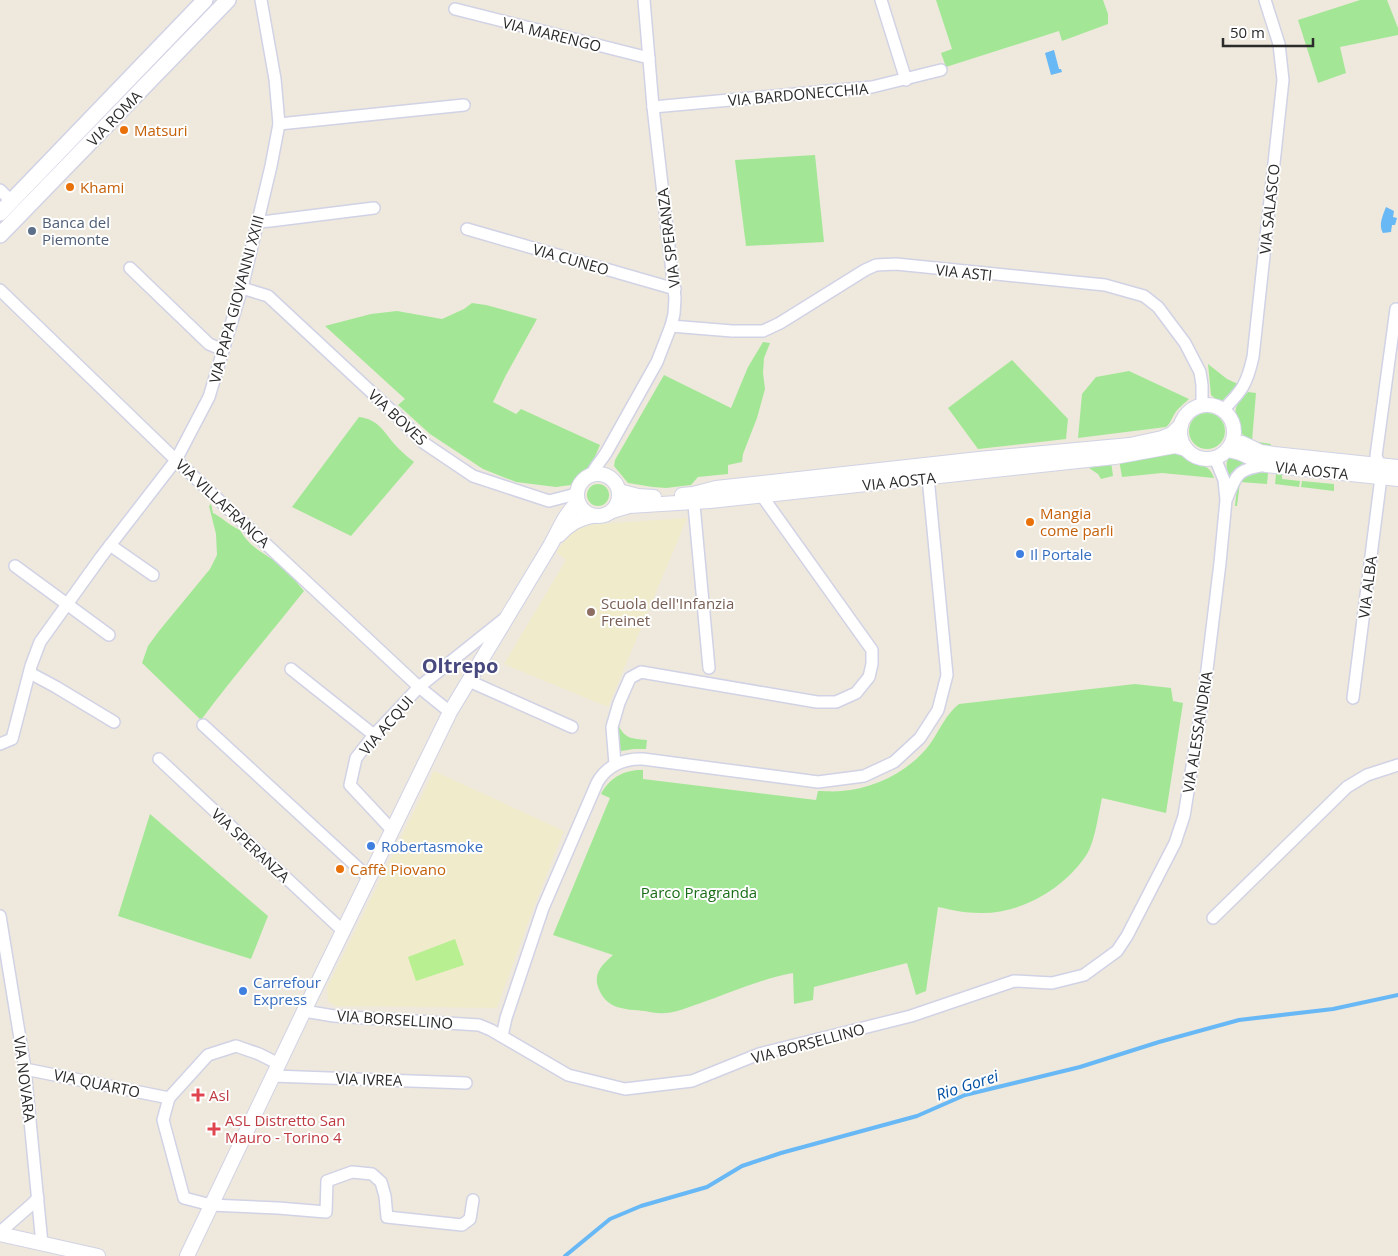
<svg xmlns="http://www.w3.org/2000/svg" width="1398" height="1256" font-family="'Open Sans',sans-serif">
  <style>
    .education { fill: #f0ebcb }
    .green { fill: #a3e796 }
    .pitch { fill: #b7ef91 }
    .water { fill: #69b8f6 }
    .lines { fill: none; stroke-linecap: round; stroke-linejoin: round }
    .stream { stroke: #69b8f6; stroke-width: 4 }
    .minor-casing { stroke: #d1d2e5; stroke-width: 14 }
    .tertiary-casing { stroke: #d1d2e5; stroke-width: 16 }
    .secondary-casing { stroke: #d1d2e5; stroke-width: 18 }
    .minor { stroke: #fff; stroke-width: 11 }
    .tertiary { stroke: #fff; stroke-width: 14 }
    .secondary { stroke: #fff; stroke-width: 15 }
    .food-dot { fill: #e8710a; stroke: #fff; stroke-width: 2 }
    .service-dot { fill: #5c6f8a; stroke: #fff; stroke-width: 2 }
    .shop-dot { fill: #3f7fe0; stroke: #fff; stroke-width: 2 }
    .education-dot { fill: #8d6e63; stroke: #fff; stroke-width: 2 }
    .health-dot { fill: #e0444e; stroke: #fff; stroke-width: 2 }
    .labels { text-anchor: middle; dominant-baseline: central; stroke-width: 4; stroke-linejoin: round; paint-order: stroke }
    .street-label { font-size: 15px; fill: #2b2b2b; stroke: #fff }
    .food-label { font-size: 15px; fill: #c56008; stroke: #fff; text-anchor: start }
    .service-label { font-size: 15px; fill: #4e5e75; stroke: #fff; text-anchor: start }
    .shop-label { font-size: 15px; fill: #366cbe; stroke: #fff; text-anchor: start }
    .education-label { font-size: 15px; fill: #785e54; stroke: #fff; text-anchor: start }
    .park-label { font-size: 15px; fill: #196d16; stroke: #fff }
    .health-label { font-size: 15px; fill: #be3a42; stroke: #fff; text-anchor: start }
    .water-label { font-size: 16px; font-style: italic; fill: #0552a5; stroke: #fff }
    .district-label { font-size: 20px; font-weight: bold; fill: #48497f; stroke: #fff }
  </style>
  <rect width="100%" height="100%" fill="#eee9dc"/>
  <g class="education">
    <path d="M 687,518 L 608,707 L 504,664 L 566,560 L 556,552 L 572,532 L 584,525 Z"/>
    <path d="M 434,771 L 564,831 L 533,909 L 497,1008 L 336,1006 L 332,1004 L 328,1001 L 327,988 Z"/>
  </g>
  <g class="green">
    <path d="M 936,0 L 1103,0 L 1108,14 L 1108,24 L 1062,41 L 1059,31 L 946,67 L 941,53 L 952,49 Z"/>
    <path d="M 1360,0 L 1387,0 L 1398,28 L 1398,35 L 1340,47 L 1346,73 L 1318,83 L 1298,20 Z"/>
    <path d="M 815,155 L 824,242 L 746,246 L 735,160 Z"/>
    <path d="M 472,303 L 486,305 L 537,319 L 506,375 L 493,402 L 516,414 L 521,409 L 600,445 L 591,466 L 578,475 L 571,485 L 556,487 L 516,482 L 483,469 L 430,434 L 398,405 L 405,399 L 325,326 L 371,314 L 397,311 L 442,319 L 464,309 Z"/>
    <path d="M 763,342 L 770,343 L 764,358 L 763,373 L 765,389 L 757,418 L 743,454 L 742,462 L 728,465 L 728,474 L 698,477 L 691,485 L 666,488 L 653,487 L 628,483 L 614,466 L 615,460 L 664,375 L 731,408 L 748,367 Z"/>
    <path d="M 1012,360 L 1068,419 L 1066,439 L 978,449 L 948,408 Z"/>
    <path d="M 1208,364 L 1227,379 L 1238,384 L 1223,400 L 1218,401 L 1211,395 Z"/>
    <path d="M 1129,371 L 1189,399 C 1185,403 1178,408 1175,413 C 1171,419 1171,423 1166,427 L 1078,438 L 1082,394 L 1096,377 Z"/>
    <path d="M 1248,392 L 1256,393 L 1252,441 L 1271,444 L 1270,448 C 1263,446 1254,444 1248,440 C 1240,434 1234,418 1236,408 C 1238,402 1243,397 1248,392 Z"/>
    <circle cx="1207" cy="431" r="18"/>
    <path d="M 359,417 C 380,419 385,435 399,449 C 404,454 409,458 414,462 L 351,536 L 292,507 Z"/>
    <path d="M 1178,451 C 1182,454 1185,457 1188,459 C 1200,467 1209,463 1214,478 L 1162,473 L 1122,477 L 1119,460 Z"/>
    <path d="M 1230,457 L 1254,463 L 1230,481 C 1229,473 1223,463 1230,457 Z"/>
    <path d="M 1111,461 L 1113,476 L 1101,479 L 1098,474 L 1089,468 Z"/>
    <path d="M 1258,472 L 1268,473 L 1267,484 L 1240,482 L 1237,506 L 1235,506 L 1237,488 L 1242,477 Z"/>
    <path d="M 1276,474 L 1282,474 L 1282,479 L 1300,481 L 1299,487 L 1275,484 Z"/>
    <path d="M 1302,481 L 1334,484 L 1334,491 L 1301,487 Z"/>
    <circle cx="598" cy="495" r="11"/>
    <path d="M 211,504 L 213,513 C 223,518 230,526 240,530 C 250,548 263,552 279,564 C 289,571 296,582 304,591 C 270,634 234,676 201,720 L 142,663 L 148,646 L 159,631 L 210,569 L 217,555 L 216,534 L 209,506 Z"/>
    <path d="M 1135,684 L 1171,688 L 1173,701 L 1183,703 L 1166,813 L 1102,798 C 1098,815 1095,844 1085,857 C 1062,890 1020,914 980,913 C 965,913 952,910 938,907 L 926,991 L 916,995 L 907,963 L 814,987 L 813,1000 L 794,1004 L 793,973 C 760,979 730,993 698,1004 C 688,1007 675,1013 665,1013 C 658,1014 651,1012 645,1011 C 625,1009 606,1010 598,987 C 593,972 604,963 613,955 L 553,935 L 610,798 L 601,794 C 609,778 625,769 643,770 L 643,779 L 816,800 L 818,791 C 825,791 833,792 841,791 C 874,789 910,771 930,744 C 939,731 946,714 959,704 Z"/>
    <path d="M 618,725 C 626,740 632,738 647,740 L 646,749 L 634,749 L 621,751 L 619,745 Z"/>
    <path d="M 150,814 L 268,916 L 251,959 L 200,943 L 118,916 Z"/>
  </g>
  <path class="pitch" d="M 455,939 L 464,965 L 416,981 L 408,957 Z"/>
  <g class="water">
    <path d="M 1054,50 L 1059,69 L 1061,69 L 1062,72 L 1051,75 L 1045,53 Z"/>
    <path d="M 1386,207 L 1394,211 L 1393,217 L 1397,218 L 1395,225 L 1392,225 L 1391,232 L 1383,233 C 1378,225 1383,215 1386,207 Z"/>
  </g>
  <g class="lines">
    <path class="stream" d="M 565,1256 L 610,1219 L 641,1206 L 707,1187 L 742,1166 L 781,1153 L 917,1116 L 965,1095 L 1080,1067 L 1159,1042 L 1239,1020 L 1333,1009 L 1398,995"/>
    <defs>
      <g id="minor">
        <path d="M 881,0 L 906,80"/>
        <path d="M 455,9 L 649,58"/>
        <path d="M 653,107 L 872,87 L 941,70"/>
        <path d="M 279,124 L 464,105"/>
        <path d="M 0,190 L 11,201"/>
        <path d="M 257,222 L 270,221 L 374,208"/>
        <path d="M 467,229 L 675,289"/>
        <path d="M 130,268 L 209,344 L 223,350"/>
        <path d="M 242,288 L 268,296 L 396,415 L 424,443 L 473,476 L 549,501 L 576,494"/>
        <path d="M 0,290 L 176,460 L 419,687 L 450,712"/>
        <path d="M 671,326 L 732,331 L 763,331 L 780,323 L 865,270 L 876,265 L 896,264 L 1105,285 L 1144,296 L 1158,307 L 1185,343 L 1200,372 L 1202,385 L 1202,406"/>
        <path d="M 1223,410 C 1242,391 1247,384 1253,357 L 1283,80 L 1279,44 L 1265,0"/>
        <path d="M 592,474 C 596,465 601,461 606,453 L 657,362 L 671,326 L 674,314 L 675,298 L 653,107 L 644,0"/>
        <path d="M 693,494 L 709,668"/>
        <path d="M 1227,498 C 1237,473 1238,469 1266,465"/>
        <path d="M 110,545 L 153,575"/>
        <path d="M 15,566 L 109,635"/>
        <path d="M 291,669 L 374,735"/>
        <path d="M 30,673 L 56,687 L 114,722"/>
        <path d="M 469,681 L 572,727"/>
        <path d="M 1353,698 L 1381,477 L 1380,465 L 1376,456 L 1396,309"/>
        <path d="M 203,725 L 369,878"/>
        <path d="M 0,744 L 12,739 L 31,666 L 40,642 L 101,557 L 176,460 L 209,397 L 242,288 L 271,166 L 279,124 L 275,79 L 261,0"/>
        <path d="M 159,759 L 343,931"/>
        <path d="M 615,764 L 612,727 L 619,703 L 630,678 L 641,672 L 817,702 L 836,702 L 856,693 L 869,677 L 872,664 L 872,650 L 762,496"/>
        <path d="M 392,830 L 350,785 L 356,758 L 374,735 L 419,687 L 504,619"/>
        <path d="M 0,916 L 25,1069 L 42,1244"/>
        <path d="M 1213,918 L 1347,787 L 1367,775 L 1398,765"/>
        <path d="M 304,1011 L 334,1016 L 479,1025 L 491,1030 L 568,1075 L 625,1089 L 692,1081 L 759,1054 L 911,1016 L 1014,981 L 1052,983 L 1084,975 L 1117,951 L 1127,936 L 1175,843 L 1184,816 L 1205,686 L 1220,563 L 1226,500 L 1224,480 L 1215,458"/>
        <path d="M 502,1036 L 506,1018 L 543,908 L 597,783 C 606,766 624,758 643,759 L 818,782 L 864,776 L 894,762 L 920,738 L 938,710 L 947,675 L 928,477"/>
        <path d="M 279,1064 L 259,1054 L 236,1046 L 208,1055 L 169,1098 L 163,1120 L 184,1198 L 211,1205 L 278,1208 L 326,1212 L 327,1181 L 352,1172 L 372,1174 L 381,1182 L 385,1196 L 387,1217 L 462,1225 L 470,1219 L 473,1200"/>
        <path d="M 25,1069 L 169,1098"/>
        <path d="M 273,1076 L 466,1083"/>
        <path d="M 0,1232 L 31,1205 L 38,1198"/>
      </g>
      <g id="tertiary">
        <circle cx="1207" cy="432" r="27"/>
        <path d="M 1242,443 L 1261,452 L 1274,454 L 1398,467"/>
        <path d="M 1228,450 L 1240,453 L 1266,465 L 1398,479"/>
        <circle cx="598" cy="495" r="21"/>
        <path d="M 619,491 L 638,496 L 654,497"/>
        <path d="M 682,495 L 693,494 L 716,488 L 979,459 L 1130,445 L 1162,438 L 1172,434 L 1181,425"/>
        <path d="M 612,511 L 629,506 L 710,501 L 1115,457 L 1175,446 L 1186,449"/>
        <path d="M 559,535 C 569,524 578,519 593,516"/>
        <path d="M 0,1234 L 98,1256"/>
        <path d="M 187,1256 L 304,1011 L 450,712 L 550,546 C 559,530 564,515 578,502"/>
      </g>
      <g id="secondary">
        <path d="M 0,213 L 205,0"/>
        <path d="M 0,235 L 228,0"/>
      </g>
    </defs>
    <use href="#minor" class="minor-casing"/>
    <use href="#tertiary" class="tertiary-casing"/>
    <use href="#secondary" class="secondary-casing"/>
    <use href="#minor" class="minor"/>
    <use href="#tertiary" class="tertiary"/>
    <use href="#secondary" class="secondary"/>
  </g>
  <g class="food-dot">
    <circle cx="124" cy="130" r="5"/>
    <circle cx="70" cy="187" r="5"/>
    <circle cx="1030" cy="522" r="5"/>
    <circle cx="340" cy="869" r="5"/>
  </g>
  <circle class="service-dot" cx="32" cy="231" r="5"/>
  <g class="shop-dot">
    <circle cx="1020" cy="554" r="5"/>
    <circle cx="371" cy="846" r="5"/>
    <circle cx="243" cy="991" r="5"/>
  </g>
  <circle class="education-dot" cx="591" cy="612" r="5"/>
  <g class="health-dot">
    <path d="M195.5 1087.5h5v5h5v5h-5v5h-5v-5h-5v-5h5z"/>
    <path d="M211.5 1121.5h5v5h5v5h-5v5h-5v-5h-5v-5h5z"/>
  </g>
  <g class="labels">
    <g class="street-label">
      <text transform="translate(552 34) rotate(14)">VIA MARENGO</text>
      <text transform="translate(798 94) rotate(-5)">VIA BARDONECCHIA</text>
      <text transform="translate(114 118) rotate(-46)">VIA ROMA</text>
      <text transform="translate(1269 209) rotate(-84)">VIA SALASCO</text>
      <text transform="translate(668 238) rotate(-97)">VIA SPERANZA</text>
      <text transform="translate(571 259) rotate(16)">VIA CUNEO</text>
      <text transform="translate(964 272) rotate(6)">VIA ASTI</text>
      <text transform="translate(236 299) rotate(-75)">VIA PAPA GIOVANNI XXIII</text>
      <text transform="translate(398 417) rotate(43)">VIA BOVES</text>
      <text transform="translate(1312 470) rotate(6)">VIA AOSTA</text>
      <text transform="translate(899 481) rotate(-6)">VIA AOSTA</text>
      <text transform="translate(223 503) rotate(43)">VIA VILLAFRANCA</text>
      <text transform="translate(1367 587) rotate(-83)">VIA ALBA</text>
      <text transform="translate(386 725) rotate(-49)">VIA ACQUI</text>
      <text transform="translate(1197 732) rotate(-81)">VIA ALESSANDRIA</text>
      <text transform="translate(251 845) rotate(43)">VIA SPERANZA</text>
      <text transform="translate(395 1019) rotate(4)">VIA BORSELLINO</text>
      <text transform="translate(808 1043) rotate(-15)">VIA BORSELLINO</text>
      <text transform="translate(25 1079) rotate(83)">VIA NOVARA</text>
      <text transform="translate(369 1079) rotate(2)">VIA IVREA</text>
      <text transform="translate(97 1083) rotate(12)">VIA QUARTO</text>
    </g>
    <g class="food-label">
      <text x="134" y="130">Matsuri</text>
      <text x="80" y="187">Khami</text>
      <text x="1040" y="513">Mangia<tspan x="1040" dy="17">come parli</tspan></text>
      <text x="350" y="869">Caffè Piovano</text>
    </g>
    <g class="service-label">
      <text x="42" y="222">Banca del<tspan x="42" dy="17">Piemonte</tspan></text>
    </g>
    <g class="shop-label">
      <text x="1030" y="554">Il Portale</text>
      <text x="381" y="846">Robertasmoke</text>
      <text x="253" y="982">Carrefour<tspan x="253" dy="17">Express</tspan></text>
    </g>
    <g class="education-label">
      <text x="601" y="603">Scuola dell'Infanzia<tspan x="601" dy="17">Freinet</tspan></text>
    </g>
    <g class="park-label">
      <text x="699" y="892">Parco Pragranda</text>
    </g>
    <g class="health-label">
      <text x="209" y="1095">Asl</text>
      <text x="225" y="1120">ASL Distretto San<tspan x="225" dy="17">Mauro - Torino 4</tspan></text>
    </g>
    <g class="water-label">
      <text transform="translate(967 1085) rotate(-18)">Rio Gorei</text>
    </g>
    <g class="district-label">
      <text x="460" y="665">Oltrepo</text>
    </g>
  </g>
  <path d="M1223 38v8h90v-8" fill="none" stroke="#2b2b2b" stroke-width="2.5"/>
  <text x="1230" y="38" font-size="15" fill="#2b2b2b" stroke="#ffffff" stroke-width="4" paint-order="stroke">50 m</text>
</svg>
